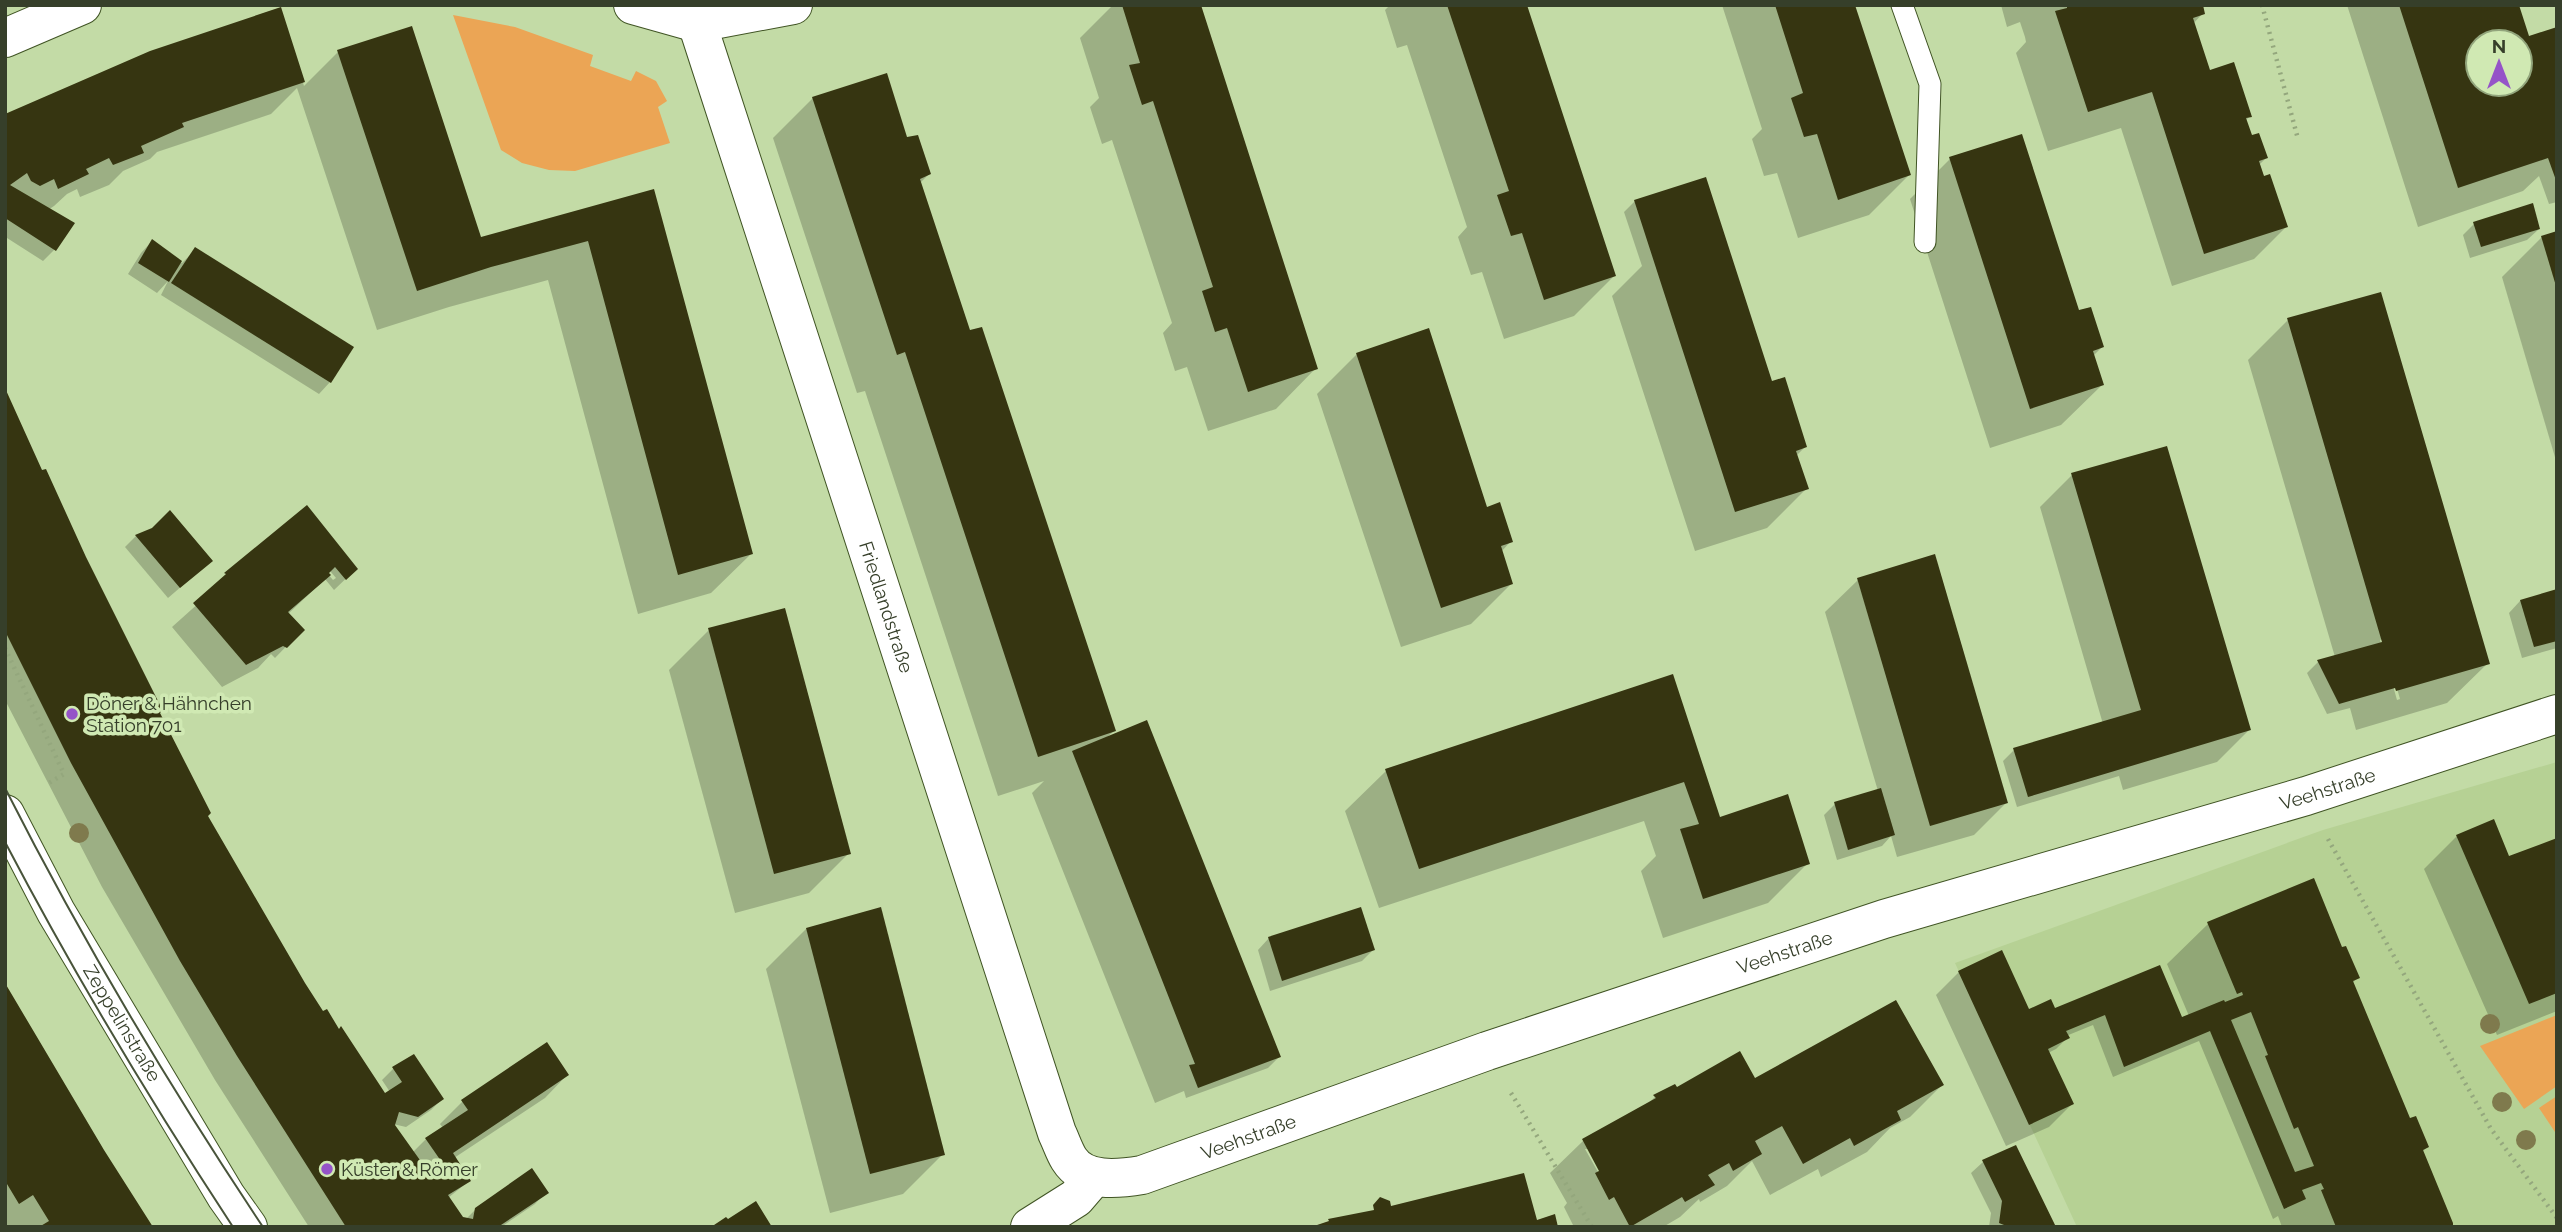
<svg xmlns="http://www.w3.org/2000/svg" width="2562" height="1232" font-family="Raleway,sans-serif">
  <style>
    .built { fill: #b6d194 }
    .green { fill: #eba555 }
    .shadow { fill: #0003; fill-rule: evenodd }
    .building { fill: #363511; fill-rule: evenodd }
    .lines { fill: none; stroke-linecap: round; stroke-linejoin: round }
    .service-casing { stroke: #405424; stroke-width: 23 }
    .minor-casing { stroke: #405424; stroke-width: 40 }
    .path { stroke: #94a77d; stroke-width: 4.5; stroke-dasharray: 2 5; stroke-linecap: butt }
    .service { stroke: #fff; stroke-width: 21 }
    .minor { stroke: #fff; stroke-width: 38 }
    .tram { stroke: #49543b; stroke-width: 2 }
    .tree { fill: #7f7a4d }
    .poi-dot { fill: #9553c8; stroke: #d0e9b3; stroke-width: 2.5 }
    .labels { text-anchor: middle; dominant-baseline: central; stroke-width: 7; stroke-linejoin: round; paint-order: stroke }
    .street-label { font-size: 19px; fill: #363f2a; stroke: #d0e9b3 }
    .poi-label { font-size: 19px; fill: #363f2a; stroke: #d0e9b3; text-anchor: start }
  </style>
  <rect width="100%" height="100%" fill="#c3dba6"/>
  <path class="built" d="M 2557,762 L 2557,1227 L 2077,1227 L 1955,963 L 2323,830 Z"/>
  <g class="green">
    <path d="M 453,15 L 515,27 L 593,55 L 590,66 L 631,81 L 636,71 L 656,81 L 667,101 L 658,107 L 670,143 L 575,171 L 549,170 L 522,163 L 501,150 Z"/>
    <path d="M 2557,1015 L 2557,1086 L 2524,1109 L 2480,1046 Z"/>
    <path d="M 2557,1096 L 2557,1135 L 2539,1108 Z"/>
  </g>
  <g class="shadow">
    <path d="M 1113,5 L 1199,5 L 1316,368 L 1276,409 L 1208,431 L 1187,367 L 1175,371 L 1163,333 L 1172,323 L 1112,140 L 1102,144 L 1090,107 L 1099,98 L 1080,38 Z"/>
    <path d="M 1390,5 L 1525,5 L 1614,276 L 1574,316 L 1504,339 L 1482,272 L 1471,275 L 1458,237 L 1467,227 L 1407,45 L 1397,48 L 1385,10 Z"/>
    <path d="M 1722,5 L 1853,5 L 1909,175 L 1869,215 L 1798,238 L 1777,173 L 1764,176 L 1752,139 L 1762,129 Z"/>
    <path d="M 2001,5 L 2201,5 L 2203,13 L 2193,24 L 2209,72 L 2250,116 L 2245,121 L 2251,137 L 2266,158 L 2259,165 L 2286,227 L 2254,259 L 2172,286 L 2121,128 L 2048,151 L 2016,53 L 2026,42 L 2025,37 L 2020,22 L 2007,27 Z"/>
    <path d="M 2347,5 L 2516,5 L 2528,40 L 2557,29 L 2557,202 L 2549,204 L 2539,176 L 2523,191 L 2418,227 ZM 2478,42 L 2520,42 L 2520,84 L 2478,84 Z"/>
    <path d="M 280,9 L 304,86 L 338,52 L 479,240 L 653,191 L 752,553 L 711,593 L 638,614 L 548,280 L 449,307 L 377,330 L 297,88 L 271,114 L 157,152 L 150,159 L 123,171 L 109,185 L 80,197 L 77,189 L 67,194 L 54,206 L 48,210 L 54,250 L 43,261 L 7,238 L 5,240 L 5,115 Z"/>
    <path d="M 813,98 L 906,139 L 929,174 L 920,183 L 969,332 L 1114,731 L 1105,739 L 1279,1057 L 1268,1068 L 1186,1098 L 1184,1091 L 1155,1103 L 1032,793 L 1044,781 L 998,796 L 865,391 L 857,393 L 773,138 Z"/>
    <path d="M 1950,159 L 2078,313 L 2102,347 L 2093,356 L 2102,385 L 2061,425 L 1990,448 L 1910,199 Z"/>
    <path d="M 1635,201 L 1771,383 L 1805,447 L 1796,456 L 1807,488 L 1767,528 L 1695,551 L 1612,296 L 1642,266 L 1624,212 Z"/>
    <path d="M 2474,224 L 2539,229 L 2527,240 L 2470,258 L 2463,235 Z"/>
    <path d="M 2557,233 L 2557,464 L 2502,277 L 2542,237 Z"/>
    <path d="M 152,241 L 182,263 L 195,250 L 330,382 L 319,394 L 161,295 L 168,281 L 157,293 L 128,274 L 141,253 Z"/>
    <path d="M 2288,320 L 2488,663 L 2447,703 L 2356,730 L 2350,708 L 2327,714 L 2307,673 L 2318,662 L 2335,657 L 2248,360 ZM 2383,639 L 2400,699 L 2397,700 L 2380,640 Z"/>
    <path d="M 1357,354 L 1511,541 L 1501,552 L 1511,584 L 1471,624 L 1401,647 L 1317,394 Z"/>
    <path d="M 5,393 L 206,816 L 303,983 L 377,1098 L 390,1092 L 382,1080 L 393,1069 L 413,1056 L 442,1099 L 431,1110 L 406,1127 L 393,1124 L 412,1153 L 426,1139 L 443,1128 L 440,1124 L 463,1101 L 567,1075 L 545,1098 L 454,1158 L 469,1181 L 448,1198 L 462,1220 L 466,1219 L 476,1209 L 546,1192 L 535,1204 L 501,1227 L 309,1227 L 215,1080 L 102,887 L 5,700 Z"/>
    <path d="M 2072,475 L 2249,730 L 2217,762 L 2123,790 L 2119,776 L 2017,807 L 2003,761 L 2014,750 L 2103,724 L 2040,507 Z"/>
    <path d="M 289,522 L 356,569 L 334,590 L 325,579 L 288,614 L 302,630 L 275,658 L 271,654 L 258,668 L 222,687 L 172,627 L 286,525 L 333,580 L 336,578 Z"/>
    <path d="M 136,536 L 211,561 L 168,598 L 125,547 Z"/>
    <path d="M 1858,580 L 2006,803 L 1974,835 L 1897,857 L 1891,836 L 1882,846 L 1837,860 L 1824,815 L 1835,804 L 1878,791 L 1825,612 Z"/>
    <path d="M 2557,591 L 2557,648 L 2522,658 L 2509,613 L 2520,601 Z"/>
    <path d="M 709,630 L 849,853 L 809,893 L 735,913 L 669,670 Z"/>
    <path d="M 1672,676 L 1719,819 L 1808,863 L 1768,903 L 1663,938 L 1641,871 L 1656,856 L 1644,821 L 1379,908 L 1345,811 L 1386,771 Z"/>
    <path d="M 2457,836 L 2508,859 L 2557,840 L 2557,1011 L 2497,1035 L 2424,869 Z"/>
    <path d="M 2313,880 L 2341,949 L 2358,978 L 2352,983 L 2409,1120 L 2427,1147 L 2422,1152 L 2451,1227 L 2282,1227 L 2278,1216 L 2273,1219 L 2199,1041 L 2113,1077 L 2093,1025 L 2066,1036 L 2067,1038 L 2056,1049 L 2048,1053 L 2072,1104 L 2049,1127 L 2006,1146 L 1936,995 L 1959,972 L 2029,1012 L 2054,1010 L 2181,1019 L 2189,1016 L 2167,964 L 2208,924 Z"/>
    <path d="M 806,929 L 943,1154 L 903,1194 L 830,1213 L 766,969 Z"/>
    <path d="M 1269,938 L 1373,950 L 1362,961 L 1270,991 L 1258,950 Z"/>
    <path d="M 5,986 L 103,1151 L 151,1227 L 5,1227 Z"/>
    <path d="M 1755,1080 L 1942,1085 L 1910,1117 L 1890,1128 L 1867,1152 L 1821,1177 L 1818,1169 L 1770,1195 L 1752,1161 L 1727,1186 L 1700,1202 L 1699,1199 L 1680,1217 L 1663,1227 L 1574,1227 L 1564,1207 L 1567,1203 L 1550,1173 L 1583,1141 L 1645,1106 L 1655,1097 L 1674,1086 L 1677,1089 ZM 1585,1149 L 1589,1149 L 1605,1178 L 1602,1179 Z"/>
    <path d="M 1983,1162 L 2054,1227 L 1989,1227 L 1991,1213 L 1971,1173 Z"/>
  </g>
  <g class="building">
    <path d="M 1122,5 L 1201,5 L 1318,369 L 1248,392 L 1227,328 L 1215,332 L 1202,291 L 1213,287 L 1153,101 L 1142,105 L 1129,65 L 1140,63 Z"/>
    <path d="M 1447,5 L 1527,5 L 1616,276 L 1544,300 L 1522,233 L 1511,236 L 1497,195 L 1509,191 Z"/>
    <path d="M 1775,5 L 1855,5 L 1911,175 L 1838,200 L 1817,134 L 1804,137 L 1791,98 L 1803,93 Z"/>
    <path d="M 2067,5 L 2203,5 L 2205,14 L 2193,18 L 2210,70 L 2234,62 L 2252,117 L 2246,118 L 2252,135 L 2259,133 L 2268,158 L 2259,161 L 2264,176 L 2270,174 L 2288,227 L 2204,254 L 2152,92 L 2088,112 L 2055,11 L 2067,8 Z"/>
    <path d="M 2399,5 L 2519,5 L 2529,36 L 2557,27 L 2557,183 L 2548,158 L 2458,188 ZM 2478,42 L 2520,42 L 2520,84 L 2478,84 Z"/>
    <path d="M 281,7 L 305,82 L 182,123 L 184,127 L 141,146 L 144,153 L 113,165 L 109,158 L 86,169 L 89,174 L 58,189 L 54,179 L 40,186 L 31,181 L 27,173 L 10,185 L 75,223 L 56,251 L 5,218 L 5,114 L 150,51 Z"/>
    <path d="M 412,26 L 481,237 L 654,189 L 753,554 L 678,575 L 588,241 L 491,267 L 417,291 L 337,50 Z"/>
    <path d="M 887,73 L 907,137 L 918,135 L 931,174 L 920,179 L 970,330 L 982,327 L 1116,731 L 1038,757 L 905,352 L 897,355 L 812,97 Z"/>
    <path d="M 2022,134 L 2079,310 L 2091,307 L 2104,347 L 2093,351 L 2104,385 L 2030,409 L 1949,157 Z"/>
    <path d="M 1706,177 L 1772,381 L 1785,377 L 1807,447 L 1796,451 L 1809,489 L 1735,512 L 1634,200 Z"/>
    <path d="M 2533,203 L 2540,229 L 2481,247 L 2473,222 Z"/>
    <path d="M 2557,231 L 2557,286 L 2556,286 L 2541,236 Z"/>
    <path d="M 152,239 L 182,261 L 169,282 L 138,263 Z"/>
    <path d="M 195,247 L 354,347 L 331,383 L 171,283 Z"/>
    <path d="M 2381,292 L 2490,664 L 2396,691 L 2395,688 L 2339,704 L 2317,660 L 2382,642 L 2287,318 Z"/>
    <path d="M 1429,328 L 1487,507 L 1500,502 L 1513,542 L 1501,546 L 1513,584 L 1441,608 L 1356,353 Z"/>
    <path d="M 5,388 L 42,470 L 46,469 L 86,557 L 163,711 L 160,713 L 211,813 L 208,816 L 305,983 L 323,1011 L 327,1009 L 339,1029 L 341,1026 L 385,1093 L 402,1082 L 392,1067 L 414,1054 L 444,1099 L 418,1117 L 399,1112 L 395,1125 L 427,1170 L 441,1161 L 425,1138 L 468,1110 L 461,1100 L 547,1042 L 569,1075 L 453,1153 L 471,1181 L 448,1195 L 463,1217 L 473,1219 L 475,1208 L 532,1168 L 549,1193 L 498,1227 L 346,1227 L 237,1056 L 180,961 L 71,763 L 5,631 Z"/>
    <path d="M 2167,446 L 2251,730 L 2028,797 L 2013,748 L 2141,710 L 2071,473 Z"/>
    <path d="M 307,505 L 358,569 L 346,580 L 335,567 L 329,573 L 331,575 L 288,612 L 305,630 L 287,648 L 283,646 L 246,665 L 193,603 L 226,574 L 224,573 Z"/>
    <path d="M 170,510 L 213,561 L 180,588 L 135,535 L 152,528 Z"/>
    <path d="M 1935,554 L 2008,803 L 1930,826 L 1857,578 Z"/>
    <path d="M 2557,589 L 2557,641 L 2534,647 L 2520,600 Z"/>
    <path d="M 785,608 L 851,854 L 774,874 L 708,628 Z"/>
    <path d="M 1673,674 L 1720,817 L 1788,794 L 1810,864 L 1703,899 L 1680,829 L 1699,824 L 1684,782 L 1419,869 L 1385,769 Z"/>
    <path d="M 1147,720 L 1281,1057 L 1198,1088 L 1189,1065 L 1195,1064 L 1072,751 Z"/>
    <path d="M 1881,788 L 1895,835 L 1848,850 L 1834,802 Z"/>
    <path d="M 2494,819 L 2509,856 L 2557,838 L 2557,993 L 2529,1004 L 2456,835 Z"/>
    <path d="M 2314,878 L 2342,947 L 2346,946 L 2360,978 L 2353,981 L 2410,1118 L 2416,1116 L 2429,1147 L 2423,1150 L 2453,1223 L 2453,1227 L 2336,1227 L 2321,1190 L 2324,1189 L 2321,1183 L 2302,1190 L 2306,1199 L 2284,1209 L 2210,1031 L 2124,1067 L 2105,1015 L 2066,1031 L 2070,1038 L 2048,1049 L 2074,1104 L 2029,1125 L 1958,971 L 2002,950 L 2029,1009 L 2051,999 L 2055,1008 L 2160,965 L 2182,1017 L 2224,1000 L 2225,1002 L 2243,995 L 2242,992 L 2237,994 L 2207,922 ZM 2251,1012 L 2268,1055 L 2265,1056 L 2294,1129 L 2298,1127 L 2314,1166 L 2295,1172 L 2231,1020 Z"/>
    <path d="M 881,907 L 945,1155 L 870,1174 L 806,928 Z"/>
    <path d="M 1361,907 L 1375,950 L 1282,981 L 1268,937 Z"/>
    <path d="M 5,983 L 104,1150 L 153,1227 L 39,1227 L 49,1221 L 33,1195 L 19,1204 L 7,1184 L 5,1185 Z"/>
    <path d="M 1896,1000 L 1944,1085 L 1897,1111 L 1901,1120 L 1854,1146 L 1850,1138 L 1803,1164 L 1782,1126 L 1755,1141 L 1762,1154 L 1733,1171 L 1729,1163 L 1708,1175 L 1715,1185 L 1685,1202 L 1682,1197 L 1630,1227 L 1614,1197 L 1609,1200 L 1595,1173 L 1599,1171 L 1582,1139 L 1656,1098 L 1653,1095 L 1675,1084 L 1677,1087 L 1740,1051 L 1755,1078 Z"/>
    <path d="M 2016,1145 L 2056,1227 L 2009,1227 L 1999,1223 L 2002,1201 L 1982,1160 Z"/>
    <path d="M 1524,1173 L 1537,1220 L 1555,1214 L 1558,1227 L 1311,1227 L 1329,1221 L 1328,1219 L 1374,1210 L 1373,1205 L 1380,1197 L 1390,1201 L 1391,1206 Z"/>
    <path d="M 756,1201 L 772,1227 L 711,1227 L 726,1217 L 728,1219 Z"/>
  </g>
  <g class="lines">
    <defs>
      <path id="service" d="M 1902,5 L 1930,84 L 1925,242"/>
      <g id="minor">
        <path d="M 633,5 L 697,23 L 793,5"/>
        <path id="s1" d="M 697,23 L 1057,1133 C 1061,1141 1064,1151 1069,1159 C 1084,1183 1118,1179 1142,1175 L 1487,1051 L 1884,919 L 2306,796 L 2557,714"/>
        <path d="M 5,38 L 82,5"/>
        <path id="s2" d="M 5,814 L 56,912 L 226,1196 L 248,1227"/>
        <path d="M 1030,1227 L 1076,1198 L 1094,1177"/>
      </g>
    </defs>
    <use href="#service" class="service-casing"/>
    <use href="#minor" class="minor-casing"/>
    <g class="path">
      <path d="M 2262,5 L 2298,139"/>
      <path d="M 5,648 L 64,774 L 49,783"/>
      <path d="M 2328,839 L 2491,1129 L 2557,1218"/>
      <path d="M 1511,1093 L 1592,1227"/>
    </g>
    <use href="#service" class="service"/>
    <use href="#minor" class="minor"/>
    <g class="tram">
      <path d="M 5,788 C 82,940 169,1086 263,1227"/>
      <path d="M 5,842 C 74,974 151,1102 233,1227"/>
    </g>
  </g>
  <g class="tree">
    <circle cx="79" cy="833" r="10"/>
    <circle cx="2490" cy="1024" r="10"/>
    <circle cx="2502" cy="1102" r="10"/>
    <circle cx="2526" cy="1140" r="10"/>
  </g>
  <g class="poi-dot">
    <circle cx="72" cy="714" r="7"/>
    <circle cx="327" cy="1169" r="7"/>
  </g>
  <g class="labels">
    <g class="street-label">
      <text stroke="none"><textPath href="#s1" startOffset="614">Friedlandstraße</textPath></text>
      <text stroke="none"><textPath href="#s1" startOffset="2522">Veehstraße</textPath></text>
      <text stroke="none"><textPath href="#s1" startOffset="1955">Veehstraße</textPath></text>
      <text stroke="none"><textPath href="#s2" startOffset="240">Zeppelinstraße</textPath></text>
      <text stroke="none"><textPath href="#s1" startOffset="1388">Veehstraße</textPath></text>
    </g>
    <g class="poi-label">
      <text x="86" y="703">Döner &amp; Hähnchen<tspan x="86" dy="22">Station 701</tspan></text>
      <text x="341" y="1169">Küster &amp; Römer</text>
    </g>
  </g>
  <rect width="2562" height="1232" fill="none" stroke="#363f2a" stroke-width="14"/>
  <g transform="translate(2499 63)"><circle r="33" fill="#d0e9b3" stroke="#92a57c" stroke-width="2"/>
  <path d="M0-5L12 26L0 18L-12 26Z" fill="#9553c8"/>
  <text y="-10" font-size="19" font-weight="bold" text-anchor="middle" fill="#363f2a">N</text>
  </g>
</svg>
